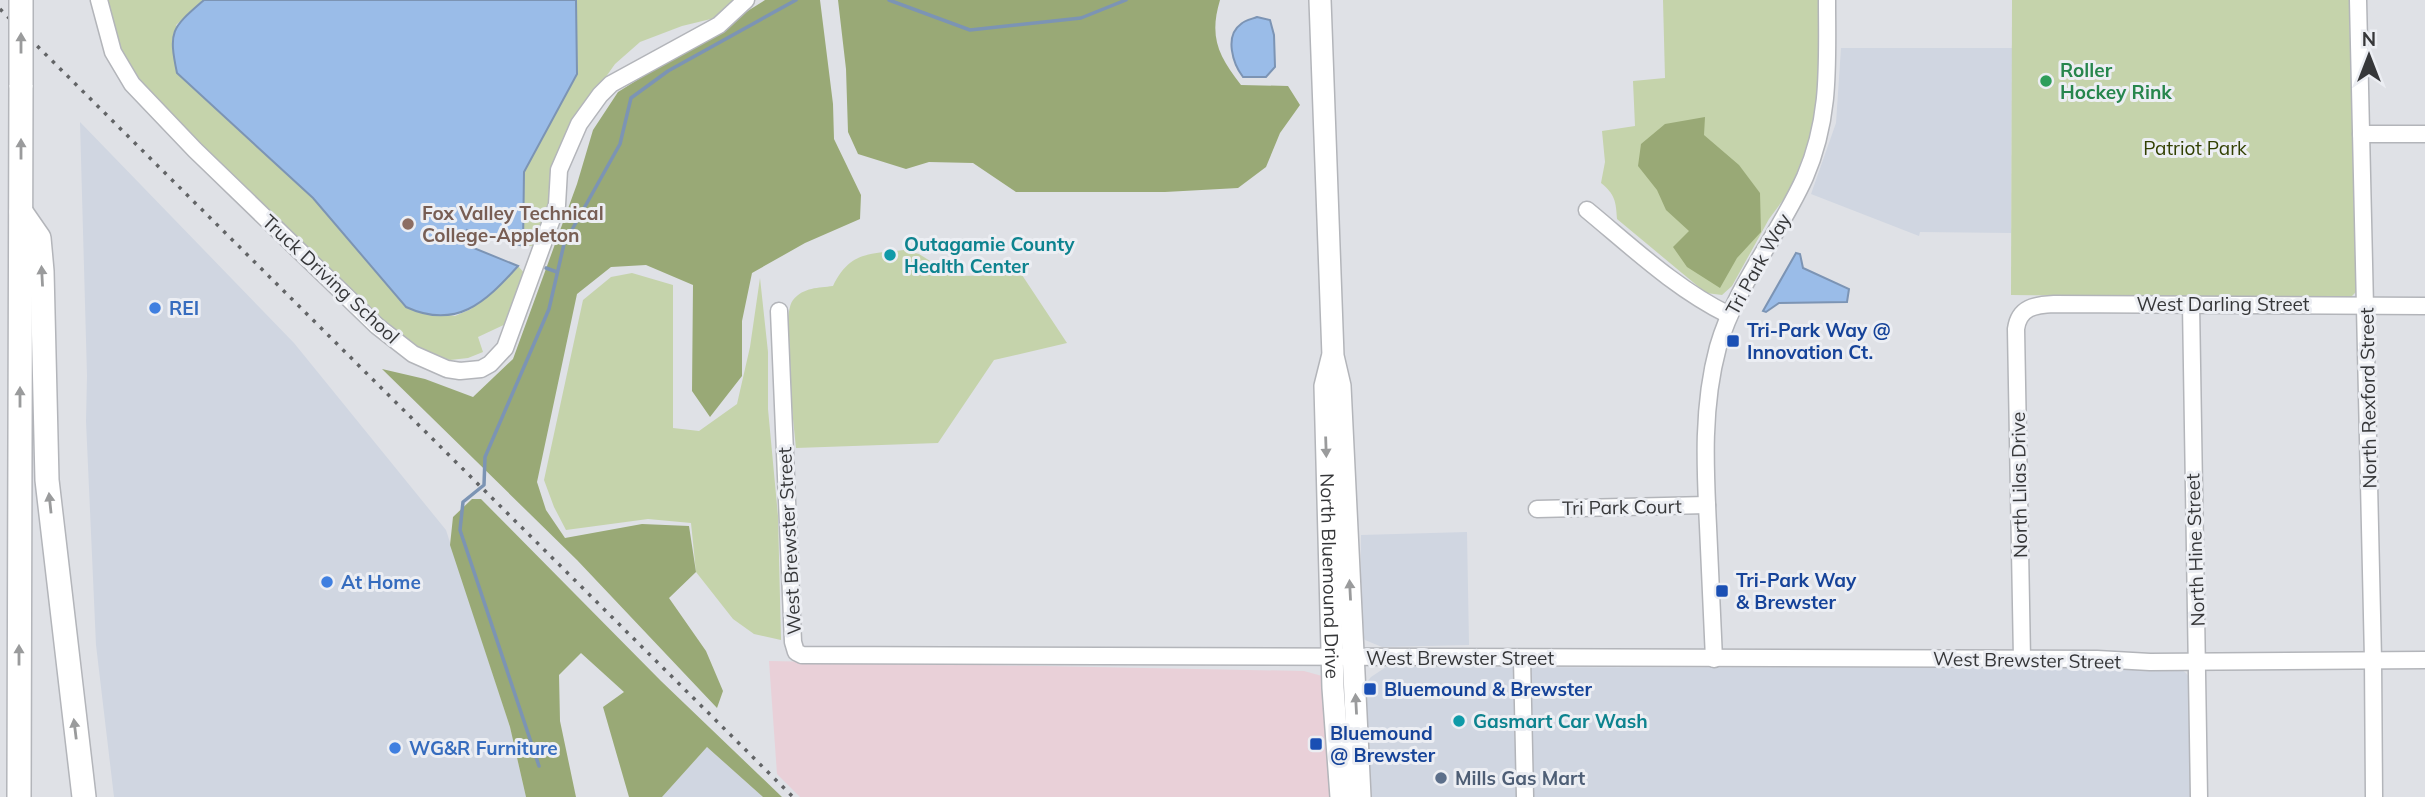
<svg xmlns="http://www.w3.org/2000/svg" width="2425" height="797" font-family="Mulish,sans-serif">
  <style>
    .built { fill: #d0d6e1 }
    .education { fill: #e9d0d8 }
    .green { fill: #c5d3ab }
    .forest { fill: #99a976 }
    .water { fill: #9abce8; stroke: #7c94b4; stroke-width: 2 }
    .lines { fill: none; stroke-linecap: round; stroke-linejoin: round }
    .stream { stroke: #7c94b4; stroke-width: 3.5 }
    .minor-casing { stroke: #b3b5ba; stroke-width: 19 }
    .major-casing { stroke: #b3b5ba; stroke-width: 24 }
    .highway-casing { stroke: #b3b5ba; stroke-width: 26 }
    .minor { stroke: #fff; stroke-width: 16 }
    .major { stroke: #fff; stroke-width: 21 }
    .highway { stroke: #fff; stroke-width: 23 }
    .rail { stroke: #626466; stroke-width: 3.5; stroke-dasharray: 3.5 7; stroke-linecap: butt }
    .highway-bridge-casing { stroke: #b3b5ba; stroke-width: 26; stroke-linecap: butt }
    .highway-bridge { stroke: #fff; stroke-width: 23 }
    .oneway { fill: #9a9b9c }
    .leisure-dot { fill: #2e9e5b; stroke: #eceef3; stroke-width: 2.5 }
    .education-dot { fill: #8d6e63; stroke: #eceef3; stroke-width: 2.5 }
    .culture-dot { fill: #0f9aa8; stroke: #eceef3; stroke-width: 2.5 }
    .shop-dot { fill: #3f7fe0; stroke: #eceef3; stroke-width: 2.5 }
    .transit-dot { fill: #1a4fb4; stroke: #eceef3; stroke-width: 2.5 }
    .service-dot { fill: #5c6f8a; stroke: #eceef3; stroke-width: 2.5 }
    .labels { text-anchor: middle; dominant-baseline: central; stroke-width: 6; stroke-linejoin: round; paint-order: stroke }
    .leisure-label { font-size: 19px; font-weight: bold; fill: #27864d; stroke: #eceef3; text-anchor: start }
    .park-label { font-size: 19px; fill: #324002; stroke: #eceef3 }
    .education-label { font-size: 19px; font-weight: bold; fill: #785e54; stroke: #eceef3; text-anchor: start }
    .culture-label { font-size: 19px; font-weight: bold; fill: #0d838f; stroke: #eceef3; text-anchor: start }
    .street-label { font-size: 19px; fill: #363739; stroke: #eceef3 }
    .shop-label { font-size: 19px; font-weight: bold; fill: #366cbe; stroke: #eceef3; text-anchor: start }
    .transit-label { font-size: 19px; font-weight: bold; fill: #164399; stroke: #eceef3; text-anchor: start }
    .service-label { font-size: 19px; font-weight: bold; fill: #4e5e75; stroke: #eceef3; text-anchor: start }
  </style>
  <rect width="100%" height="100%" fill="#dfe1e6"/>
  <g class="built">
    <path d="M 1841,48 L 2012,48 L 2011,233 L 1920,232 L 1919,236 L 1811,194 L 1836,123 Z"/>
    <path d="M 80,122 L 294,343 L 446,530 L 510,727 L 526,797 L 114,797 L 96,645 L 86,421 L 87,376 Z"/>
    <path d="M 1467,532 L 1469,645 L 1382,647 L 1365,640 L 1360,630 L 1361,535 Z"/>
    <path d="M 1386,667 L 2179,668 L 2186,673 L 2191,680 L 2192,797 L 1368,797 L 1363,696 L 1365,684 L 1371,677 Z"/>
    <path d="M 707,747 L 763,797 L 662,797 Z"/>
  </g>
  <path class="education" d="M 769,661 L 1304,671 L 1322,676 L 1337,797 L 800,797 L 777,774 Z"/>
  <g class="green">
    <path d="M 104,0 L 204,0 L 176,25 L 313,198 L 406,307 L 455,316 L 471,309 L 518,266 L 527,276 L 512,321 L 478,337 L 483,352 L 468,358 L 450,360 L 426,353 L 372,315 L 259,206 L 133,72 L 109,25 Z"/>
    <path d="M 576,0 L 739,0 L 719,17 L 682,26 L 640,42 L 615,64 L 598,88 L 553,200 L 539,246 L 523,246 L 524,172 L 577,74 Z"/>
    <path d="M 1663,0 L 1820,0 L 1822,71 L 1813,132 L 1789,192 L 1769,219 L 1732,286 L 1722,295 L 1706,293 L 1617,219 C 1616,202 1615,194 1601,183 L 1605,162 L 1602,131 L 1635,126 L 1633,81 L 1665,78 Z"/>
    <path d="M 2012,0 L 2349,0 L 2356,292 L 2350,298 L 2011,295 Z"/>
    <path d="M 904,250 L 919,254 L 954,276 L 1022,275 L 1067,343 L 994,360 L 938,443 L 796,448 C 794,422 780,316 793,300 C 804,287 818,288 833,286 C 850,251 870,254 904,250 Z"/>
    <path d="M 632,273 L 673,285 L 673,428 L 699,431 L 737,404 L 750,347 L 760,278 L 768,352 L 768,409 L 778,516 L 781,640 L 754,634 L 733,619 L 696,572 L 691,523 L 648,519 L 566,530 L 554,507 L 544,480 L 583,300 L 611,277 Z"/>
  </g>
  <g class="forest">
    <path d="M 765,0 L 820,0 L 833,104 L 834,139 L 861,195 L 860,219 L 805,243 L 752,273 L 742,321 L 742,376 L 710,417 L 692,391 L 693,285 L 646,265 L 611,267 L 577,294 L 537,482 L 546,510 L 565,538 L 642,524 L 689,526 L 696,572 L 669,598 L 706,651 L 723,691 L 717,708 L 577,560 L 382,369 L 425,379 L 473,397 L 513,359 L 577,184 L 593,130 L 618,92 Z"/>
    <path d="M 838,0 L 1220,0 C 1209,37 1218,55 1241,85 L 1288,86 L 1300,105 L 1280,133 L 1266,167 L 1238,188 L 1165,192 L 1016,192 L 973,163 L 929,162 L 906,169 L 858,154 L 848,132 L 846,69 Z"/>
    <path d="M 1705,117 L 1704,135 L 1739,165 L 1760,193 L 1761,232 L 1737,258 L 1720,288 L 1687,267 L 1673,247 L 1689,231 L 1666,210 L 1657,190 L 1638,166 L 1641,144 L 1665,124 Z"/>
    <path d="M 472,499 L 481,499 L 661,681 L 782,797 L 763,797 L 707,747 L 662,797 L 629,797 L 603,707 L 624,692 L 581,653 L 559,675 L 560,721 L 576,797 L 526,797 L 510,727 L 450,545 L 453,517 Z"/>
  </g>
  <g class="water">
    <path d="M 204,0 L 576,0 L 577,74 L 524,172 L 523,246 L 467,230 L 459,242 L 518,266 C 485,303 456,330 406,307 L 313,198 L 177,73 C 168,30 172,28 204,0 Z"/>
    <path d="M 1257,17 L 1270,20 L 1274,35 L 1275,67 L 1266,77 L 1243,77 C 1233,64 1224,36 1241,24 C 1245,20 1252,19 1257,17 Z"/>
    <path d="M 1796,253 L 1800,254 L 1803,268 L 1849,289 L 1847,302 L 1779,303 L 1766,312 L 1763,311 Z"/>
  </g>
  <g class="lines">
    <g class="stream">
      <path d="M 889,0 L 970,30 L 1081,18 L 1126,0"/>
      <path d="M 546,268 L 557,272"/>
      <path d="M 539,766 L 460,530 L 463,502 L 484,485 L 485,457 L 549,309 L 564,244 L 620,144 L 631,98 L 668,71 L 796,0"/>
    </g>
    <defs>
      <g id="minor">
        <path d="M 99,0 L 113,52 L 132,84 L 195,150 L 377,326 L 413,354 L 447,369 L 460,371 L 481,369 L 490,364 L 505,348 L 557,205 L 559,170 L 579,124 L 600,95 L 611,84 L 719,25 L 746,0"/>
        <path d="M 2358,0 L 2373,659 L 2374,797"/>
        <path d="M 2361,134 L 2425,134"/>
        <path d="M 1587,210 C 1633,248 1676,289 1729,315"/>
        <path d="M 2191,304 L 2199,797"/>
        <path d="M 779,311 L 793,642 L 796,652 L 802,655 L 2097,659 L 2150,662 L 2425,660"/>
        <path d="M 1537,509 L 1707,505"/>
        <path d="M 1522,658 L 1525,797"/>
        <path d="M 1714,659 C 1712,615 1710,570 1708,526 C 1705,466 1702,406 1718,347 C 1736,285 1779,235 1805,177 C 1831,117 1827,63 1827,0"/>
        <path d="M 2022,659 L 2016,329 C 2019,307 2035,305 2054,304 L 2425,306"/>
      </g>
      <g id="major">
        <path d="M 1320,0 L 1333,356 L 1340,386 L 1360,797"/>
        <path id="s1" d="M 1332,358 L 1325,386 L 1333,688 L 1341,797"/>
      </g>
      <g id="highway">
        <path d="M 21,212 L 39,238 L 42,271 L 47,480 L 84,797"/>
        <path d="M 19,797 L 21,85"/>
      </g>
    </defs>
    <use href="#minor" class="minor-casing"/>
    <use href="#major" class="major-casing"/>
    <use href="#highway" class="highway-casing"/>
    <use href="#minor" class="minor"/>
    <use href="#major" class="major"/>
    <use href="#highway" class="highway"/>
    <path class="rail" d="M 0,9 L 793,797"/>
    <defs>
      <path id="highway-bridge" d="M 21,85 L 21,0"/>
    </defs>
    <use href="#highway-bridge" class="highway-bridge-casing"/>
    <use href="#highway-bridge" class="highway-bridge"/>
  </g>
  <defs><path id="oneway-solid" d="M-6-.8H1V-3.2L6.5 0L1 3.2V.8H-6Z" transform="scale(1.75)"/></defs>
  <g class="oneway">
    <use href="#oneway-solid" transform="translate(21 43) rotate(-90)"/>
    <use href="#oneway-solid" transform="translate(21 149) rotate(-90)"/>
    <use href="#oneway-solid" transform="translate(42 276) rotate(-93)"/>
    <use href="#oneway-solid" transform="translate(20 397) rotate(-90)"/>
    <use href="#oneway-solid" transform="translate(1326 447) rotate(88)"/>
    <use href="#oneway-solid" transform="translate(50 503) rotate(-96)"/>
    <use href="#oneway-solid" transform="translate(1350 590) rotate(-93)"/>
    <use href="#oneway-solid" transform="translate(19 655) rotate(-90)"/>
    <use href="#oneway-solid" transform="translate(1356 704) rotate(-93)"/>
    <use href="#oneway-solid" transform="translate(75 729) rotate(-97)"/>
  </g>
  <circle class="leisure-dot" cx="2046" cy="81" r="7"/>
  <circle class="education-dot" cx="408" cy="224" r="7"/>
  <g class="culture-dot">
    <circle cx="890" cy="255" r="7"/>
    <circle cx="1459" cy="721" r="7"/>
  </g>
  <g class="shop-dot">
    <circle cx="155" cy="308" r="7"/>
    <circle cx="327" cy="582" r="7"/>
    <circle cx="395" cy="748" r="7"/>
  </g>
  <g class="transit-dot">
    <rect x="1726" y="334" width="14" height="14" rx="3.5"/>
    <rect x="1715" y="584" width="14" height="14" rx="3.5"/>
    <rect x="1363" y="682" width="14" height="14" rx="3.5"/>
    <rect x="1309" y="737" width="14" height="14" rx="3.5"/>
  </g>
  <circle class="service-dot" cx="1441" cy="778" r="7"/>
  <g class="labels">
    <g class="leisure-label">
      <text x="2060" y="70">Roller<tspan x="2060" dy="22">Hockey Rink</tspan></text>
    </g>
    <g class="park-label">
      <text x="2195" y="148">Patriot Park</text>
    </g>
    <g class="education-label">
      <text x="422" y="213">Fox Valley Technical<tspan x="422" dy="22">College-Appleton</tspan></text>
    </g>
    <g class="culture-label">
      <text x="904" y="244">Outagamie County<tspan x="904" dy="22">Health Center</tspan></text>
      <text x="1473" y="721">Gasmart Car Wash</text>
    </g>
    <g class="street-label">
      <text transform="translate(1758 264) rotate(-61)">Tri Park Way</text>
      <text transform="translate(331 279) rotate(43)">Truck Driving School</text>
      <text x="2223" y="304">West Darling Street</text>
      <text transform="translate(2368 398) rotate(-91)">North Rexford Street</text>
      <text transform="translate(2019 485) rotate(-91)">North Lilas Drive</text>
      <text transform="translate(1622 507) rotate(-1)">Tri Park Court</text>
      <text transform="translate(789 541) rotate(-93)">West Brewster Street</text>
      <text transform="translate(2195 550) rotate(-92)">North Hine Street</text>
      <text stroke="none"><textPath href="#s1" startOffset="219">North Bluemound Drive</textPath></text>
      <text x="1460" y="658">West Brewster Street</text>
      <text transform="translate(2027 660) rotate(1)">West Brewster Street</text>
    </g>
    <g class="shop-label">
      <text x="169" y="308">REI</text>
      <text x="341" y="582">At Home</text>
      <text x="409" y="748">WG&amp;R Furniture</text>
    </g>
    <g class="transit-label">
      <text x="1747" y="330">Tri-Park Way @<tspan x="1747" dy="22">Innovation Ct.</tspan></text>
      <text x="1736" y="580">Tri-Park Way<tspan x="1736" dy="22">&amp; Brewster</tspan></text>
      <text x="1384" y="689">Bluemound &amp; Brewster</text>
      <text x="1330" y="733">Bluemound<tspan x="1330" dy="22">@ Brewster</tspan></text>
    </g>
    <g class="service-label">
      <text x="1455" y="778">Mills Gas Mart</text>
    </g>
  </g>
  <g transform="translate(2369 56)" stroke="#eceef3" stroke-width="5" paint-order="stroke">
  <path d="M0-5L12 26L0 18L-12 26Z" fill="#363739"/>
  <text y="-10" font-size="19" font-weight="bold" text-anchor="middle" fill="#363739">N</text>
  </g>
</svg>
